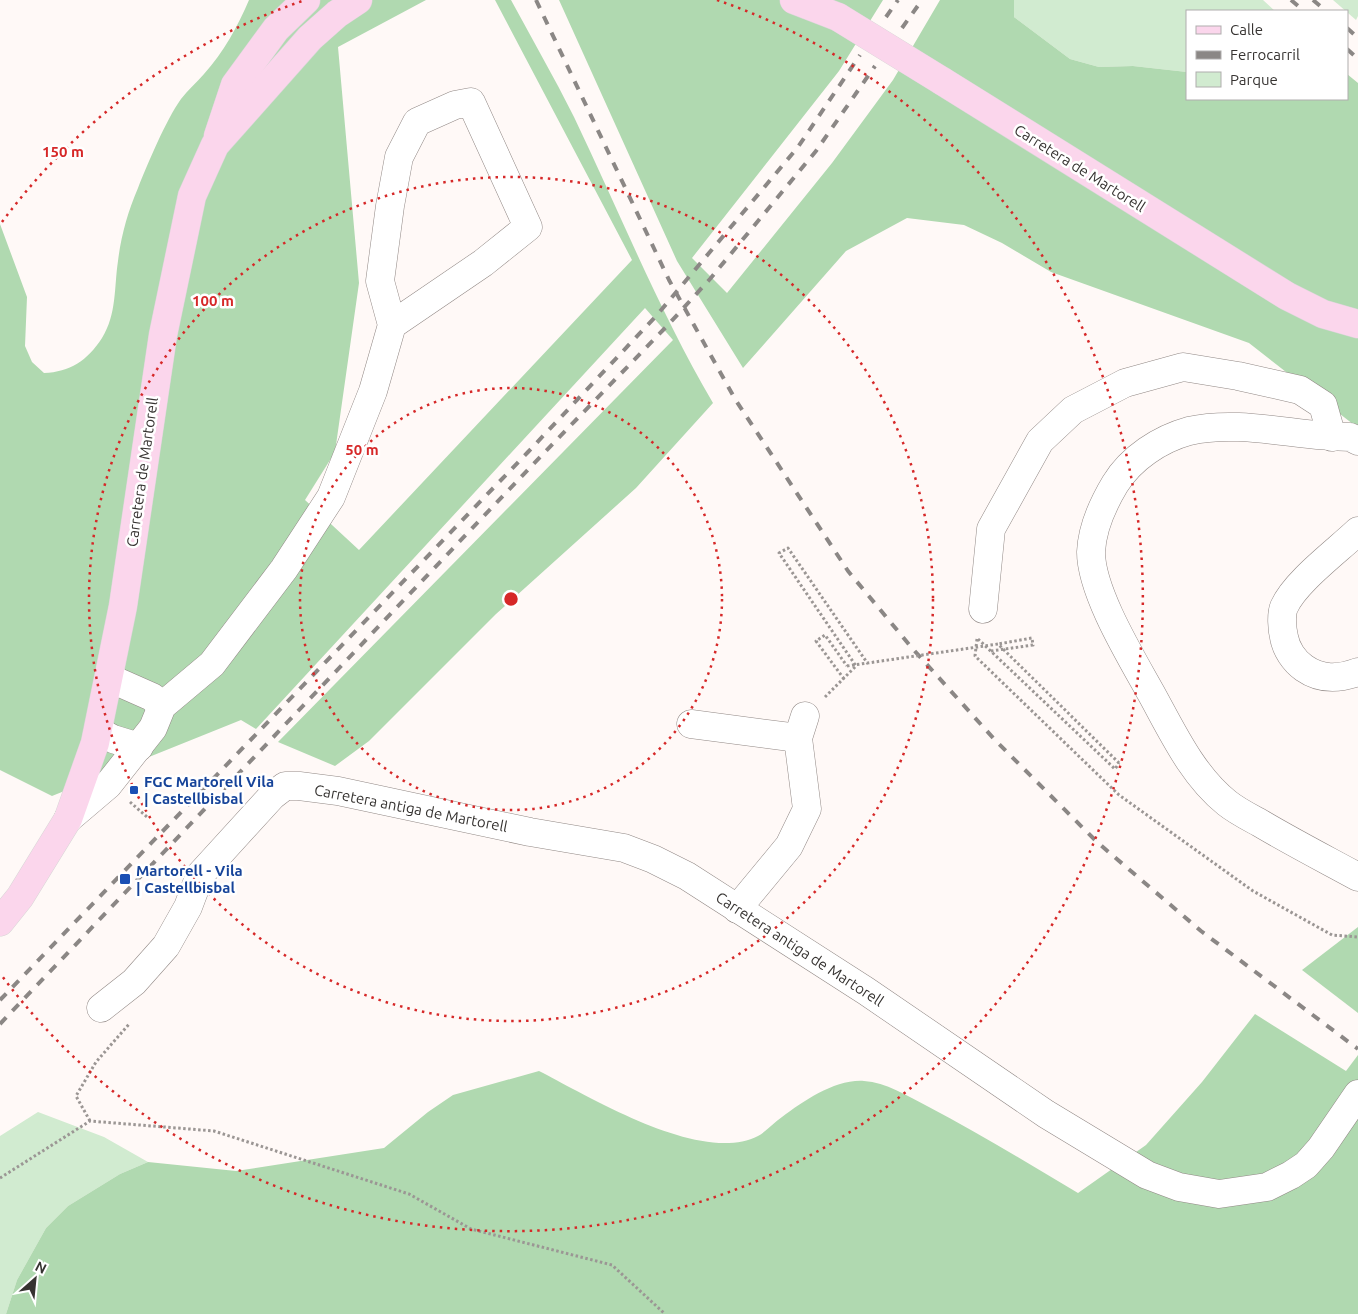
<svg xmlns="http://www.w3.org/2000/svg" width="1358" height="1314" font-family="Ubuntu,sans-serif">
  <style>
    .green { fill: #d1ebd0 }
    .forest { fill: #b0d9b0 }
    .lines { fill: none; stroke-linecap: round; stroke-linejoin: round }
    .minor-casing { stroke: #918885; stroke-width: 29 }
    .major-casing { stroke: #d7d6d6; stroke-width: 29 }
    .path { stroke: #9b9694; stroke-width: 3; stroke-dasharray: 2.5 2.5; stroke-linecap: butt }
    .minor { stroke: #fff; stroke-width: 28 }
    .major { stroke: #fbd6ec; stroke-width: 28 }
    .rail { stroke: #8b8785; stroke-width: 4; stroke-dasharray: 9 9; stroke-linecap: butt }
    .major-bridge-casing { stroke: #d7d6d6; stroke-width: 29; stroke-linecap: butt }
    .path-bridge { stroke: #9b9694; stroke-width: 3; stroke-dasharray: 2.5 2.5; stroke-linecap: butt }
    .major-bridge { stroke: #fbd6ec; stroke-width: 28 }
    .ring { fill: none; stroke: #d62828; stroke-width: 2.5; stroke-dasharray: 2.5 5 }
    .transit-dot { fill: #1a4fb4; stroke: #fff; stroke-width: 2 }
    .labels { text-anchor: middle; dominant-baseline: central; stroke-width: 5; stroke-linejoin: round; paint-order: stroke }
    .street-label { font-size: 15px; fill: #363331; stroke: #fff }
    .transit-label { font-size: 15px; font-weight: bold; fill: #164399; stroke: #fff; text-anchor: start }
    .centre { fill: #d62828; stroke: #fff; stroke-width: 2.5 }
    .ring-label { font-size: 15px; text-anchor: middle; font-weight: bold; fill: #d62828; stroke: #fff; stroke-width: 5; stroke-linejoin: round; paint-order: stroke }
  </style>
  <rect width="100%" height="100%" fill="#fff9f7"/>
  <g class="green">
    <path d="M 1014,0 L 1263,0 L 1275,11 L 1187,11 L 1187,72 L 1133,66 L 1099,67 L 1070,59 L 1014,17 Z"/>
    <path d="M 1333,0 L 1358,0 L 1358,16 L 1356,20 Z"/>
    <path d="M 38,1112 L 104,1137 L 148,1162 L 120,1174 L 68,1206 L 46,1228 L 17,1280 L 6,1314 L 0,1314 L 0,1136 Z"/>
  </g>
  <g class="forest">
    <path d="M 249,0 L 426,0 L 338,47 L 359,283 L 335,452 L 305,500 L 359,550 L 632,260 L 495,0 L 511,0 C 532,39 554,77 574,117 C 620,213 659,311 713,403 L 636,488 L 496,614 L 369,741 L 335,766 L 278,742 L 673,340 L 645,308 L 256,729 L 241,720 L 52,796 L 0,770 L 0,224 L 27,297 L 25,346 L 32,362 L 44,373 C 70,372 87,361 102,338 C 117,314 114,287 118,261 C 121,236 128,211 138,188 C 148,163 166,120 181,99 C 188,90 196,83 204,74 C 223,53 238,26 249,0 Z"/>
    <path d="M 559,0 L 883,0 L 839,71 L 692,258 L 727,293 L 832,163 L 893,80 L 940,0 L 1014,0 L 1014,17 L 1070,59 L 1099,67 L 1133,66 L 1187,72 L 1187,99 L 1347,99 L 1347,74 L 1358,83 L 1358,428 L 1249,343 L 1051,272 L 1002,243 L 964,225 L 907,218 L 846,251 L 743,368 L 677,261 Z"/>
    <path d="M 1358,927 L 1358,1013 L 1302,970 Z"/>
    <path d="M 1255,1014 L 1346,1071 L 1358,1055 L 1358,1314 L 6,1314 L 17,1280 L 46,1228 L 68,1206 L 120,1174 L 148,1162 L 236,1171 L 384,1148 L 428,1112 L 453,1095 L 539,1071 C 590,1097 701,1165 758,1136 C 767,1131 774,1122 782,1117 C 804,1101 835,1079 864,1081 C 886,1082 907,1096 927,1106 C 978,1133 1028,1163 1078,1193 L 1146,1145 L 1202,1082 Z"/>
  </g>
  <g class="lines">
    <defs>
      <g id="minor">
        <path d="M 1358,441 L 1350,437 C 1297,437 1241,419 1189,431 C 1160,439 1131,458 1115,484 C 1103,504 1092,528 1091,552 C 1091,592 1131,657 1151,693 C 1172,731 1192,775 1227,803 C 1237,811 1249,817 1260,823 C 1292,842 1325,859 1358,877"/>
        <path d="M 1358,531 C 1337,551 1295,582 1284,607 C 1281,614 1282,629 1284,637 C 1286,649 1294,661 1304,668 C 1321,680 1339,679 1358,672"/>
        <path d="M 983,609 L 991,529 L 1040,441 L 1073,410 L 1125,383 L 1183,367 L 1238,376 L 1300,390 L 1323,405 L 1332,437"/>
        <path d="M 109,678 L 152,697 L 162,706"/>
        <path d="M 691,724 L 798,738"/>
        <path d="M 98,731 L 113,739 L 139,747"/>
        <path d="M 68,819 L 108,785 L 153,728 L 162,706 L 212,664 L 284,569 L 331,497 L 373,391 L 392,325 L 380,281 L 390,206 L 399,157 L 417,122 L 455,105 L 471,102 L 528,227 L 483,263 L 392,325"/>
        <path d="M 737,909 L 789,846 L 807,809 L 798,738 L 805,716"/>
        <path d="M 101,1008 L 134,982 L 166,946 L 188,907 L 200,875 L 272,796 L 285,786 L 299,786 L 338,791 L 530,832 L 624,848 L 653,859 L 687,876 L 866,991 L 1046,1114 L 1147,1175 L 1179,1187 L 1219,1194 L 1267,1187 L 1291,1175 L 1306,1165 L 1321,1148 L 1358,1094"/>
      </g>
      <g id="major">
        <path d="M 794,0 L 838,17"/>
        <path d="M 942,81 L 1287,296 L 1323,314 L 1358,324"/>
        <path d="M 218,136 L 235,85 L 276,29 L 306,0"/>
        <path d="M 0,922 L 20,897 L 68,819 L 95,743 L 123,606 L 163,335 L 192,196 L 215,145 L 310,38 L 337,14 L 358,0"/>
      </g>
    </defs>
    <use href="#minor" class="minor-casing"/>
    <use href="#major" class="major-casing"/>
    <g class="path">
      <path d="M 977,639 L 975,656 L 1119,795 L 1253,891 L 1332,935 L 1358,937"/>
      <path d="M 978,639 L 1115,769 L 1119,763"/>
      <path d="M 991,651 L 1033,645 L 1032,638 L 998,644"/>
      <path d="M 844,679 L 816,641 L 825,635 L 847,666"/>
      <path d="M 825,697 L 856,666 L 779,553 L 788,548 L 868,664"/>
      <path d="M 130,802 L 147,817"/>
      <path d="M 90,1121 L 76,1096 L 96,1062 L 130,1023"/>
      <path d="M 0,1178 L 90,1121 L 214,1131 L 409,1194 L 471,1229 L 612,1265 L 665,1314"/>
    </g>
    <use href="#minor" class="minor"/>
    <use href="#major" class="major"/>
    <g class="rail">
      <path d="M 536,0 L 669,280 L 735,399 L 848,571 L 912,648 L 995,740 L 1097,842 L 1201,931 L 1358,1049"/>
      <path d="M 1291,0 L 1304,11"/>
      <path d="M 1313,0 L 1326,11"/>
      <path d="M 886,17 L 898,0"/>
      <path d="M 902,28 L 922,0"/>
      <path d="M 1347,28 L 1358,38"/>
      <path d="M 1347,49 L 1358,59"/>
      <path d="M 0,1000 L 528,452 L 657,315 L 798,147 L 860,55"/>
      <path d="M 0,1024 L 541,456 L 667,326 L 710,279 L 816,151 L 875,66"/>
    </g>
    <defs>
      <path id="major-bridge" d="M 838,17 L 942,81"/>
    </defs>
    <use href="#major-bridge" class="major-bridge-casing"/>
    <path class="path-bridge" d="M 847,666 L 998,644 L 1119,763"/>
    <use href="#major-bridge" class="major-bridge"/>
  </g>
  <g class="ring">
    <circle cx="511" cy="599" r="211"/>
    <circle cx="511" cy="599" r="422"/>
    <path d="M2 222A633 633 0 0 1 305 0M717 0A633 633 0 1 1 2 976"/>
  </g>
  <g class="transit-dot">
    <rect x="129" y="785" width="10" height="10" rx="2.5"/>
    <rect x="119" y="873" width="12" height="12" rx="2.5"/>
  </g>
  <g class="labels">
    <g class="street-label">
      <text transform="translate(1080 168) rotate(32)">Carretera de Martorell</text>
      <text transform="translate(142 472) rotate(-82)">Carretera de Martorell</text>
      <text transform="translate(411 808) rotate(11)">Carretera antiga de Martorell</text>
      <text transform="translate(800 949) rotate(33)">Carretera antiga de Martorell</text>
    </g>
    <g class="transit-label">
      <text x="144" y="781">FGC Martorell Vila<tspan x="144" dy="17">| Castellbisbal</tspan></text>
      <text x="136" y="870">Martorell - Vila<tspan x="136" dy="17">| Castellbisbal</tspan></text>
    </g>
  </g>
  <circle cx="511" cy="599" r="8" class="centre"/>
  <g class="ring-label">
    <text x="63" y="157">150 m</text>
    <text x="213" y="306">100 m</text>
    <text x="362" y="455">50 m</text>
  </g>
  <rect x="1186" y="10" width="162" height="90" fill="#ffffff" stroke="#afadad"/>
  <rect x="1196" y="26" width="25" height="8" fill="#fbd6ec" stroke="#afadad"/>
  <text x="1230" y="35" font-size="15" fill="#363331">Calle</text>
  <rect x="1196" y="51" width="25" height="8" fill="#8b8785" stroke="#afadad"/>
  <text x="1230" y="60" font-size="15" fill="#363331">Ferrocarril</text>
  <rect x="1196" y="72" width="25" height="15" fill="#d1ebd0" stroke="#afadad"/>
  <text x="1230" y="85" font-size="15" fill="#363331">Parque</text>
  <g transform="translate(35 1279) rotate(27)" stroke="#ffffff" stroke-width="4" paint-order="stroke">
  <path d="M0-4L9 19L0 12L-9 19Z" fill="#363331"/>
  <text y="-8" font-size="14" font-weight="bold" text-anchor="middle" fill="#363331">N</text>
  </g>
</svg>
